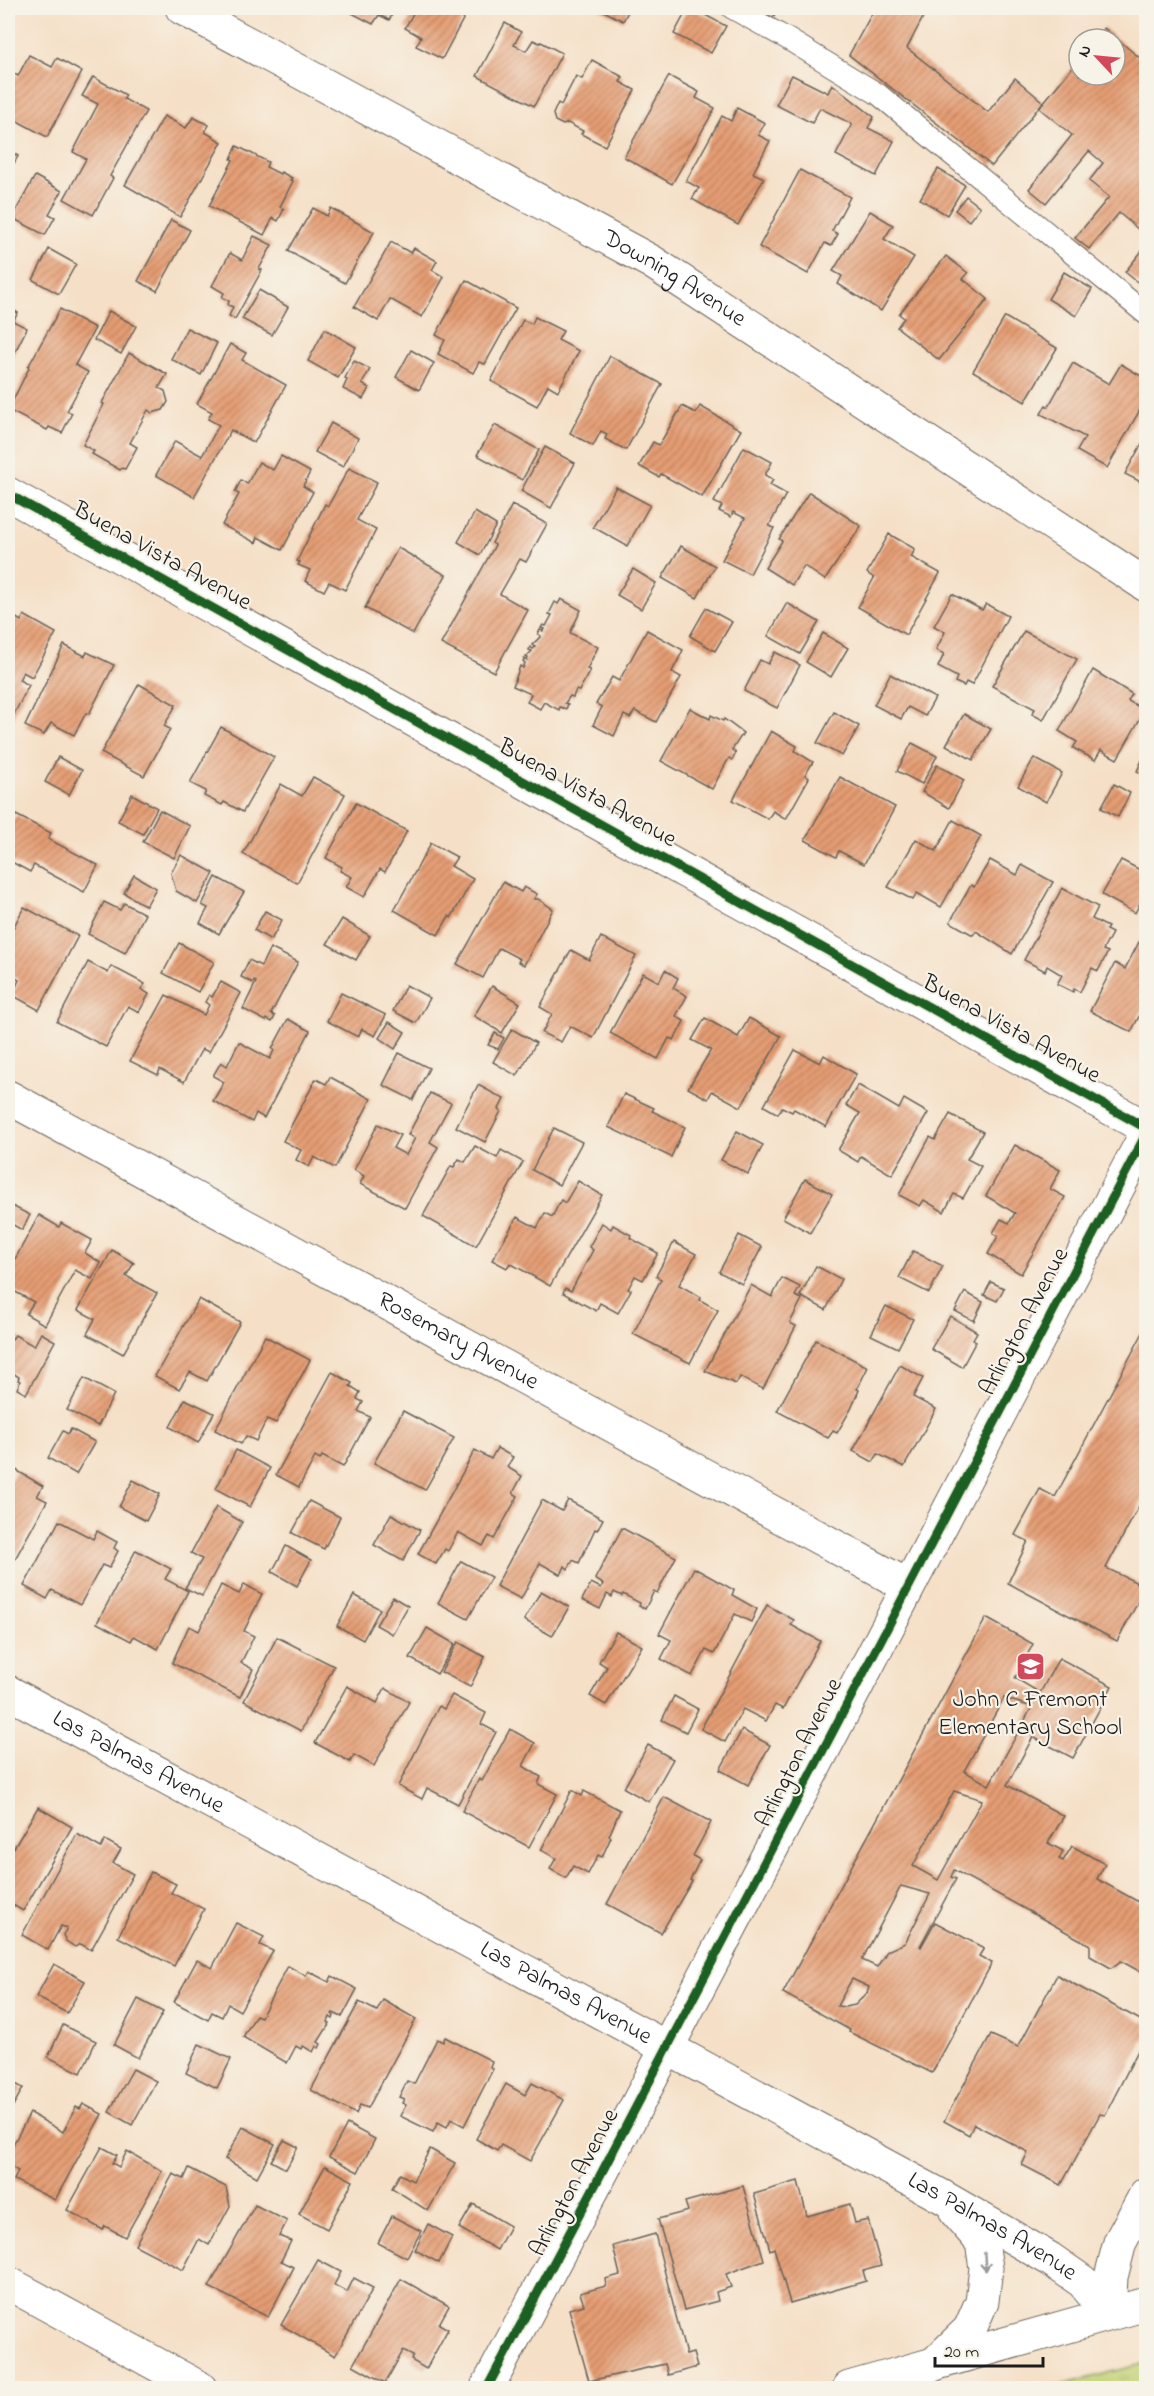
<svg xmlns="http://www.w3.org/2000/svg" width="1154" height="2396" font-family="'Indie Flower',sans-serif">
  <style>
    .grass { fill: url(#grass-tufts); stroke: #707748; stroke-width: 1.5 }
    .building { fill: url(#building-hatch); fill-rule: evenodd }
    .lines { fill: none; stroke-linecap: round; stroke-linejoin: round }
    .lane-casing { stroke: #686158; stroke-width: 23 }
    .street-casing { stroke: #686158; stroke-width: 35 }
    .secondary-casing { stroke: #686158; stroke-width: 35 }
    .lane { stroke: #fff; stroke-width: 21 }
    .street { stroke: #fff; stroke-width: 33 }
    .secondary { stroke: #fff; stroke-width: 33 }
    .cycleway-casing { stroke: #f7f3e8; stroke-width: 13 }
    .cycleway { stroke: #1b5e20; stroke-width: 9 }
    .oneway { stroke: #999 }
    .labels { text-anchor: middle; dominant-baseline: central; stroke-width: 4.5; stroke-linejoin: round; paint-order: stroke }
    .street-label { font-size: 24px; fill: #1c1c1c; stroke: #f7f3e8 }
    .poi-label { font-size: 24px; fill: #1c1c1c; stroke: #f7f3e8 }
  </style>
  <defs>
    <pattern id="grass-tufts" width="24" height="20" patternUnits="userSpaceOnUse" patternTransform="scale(1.5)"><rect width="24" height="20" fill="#c3d274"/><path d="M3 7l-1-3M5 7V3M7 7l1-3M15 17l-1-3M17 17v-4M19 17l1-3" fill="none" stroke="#a7b464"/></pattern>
    <pattern id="building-hatch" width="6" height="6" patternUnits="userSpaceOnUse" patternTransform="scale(1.5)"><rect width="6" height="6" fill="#e59d73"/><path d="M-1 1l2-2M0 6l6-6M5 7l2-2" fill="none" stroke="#b97f5e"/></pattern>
  </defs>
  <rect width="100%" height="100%" fill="#f7f3e8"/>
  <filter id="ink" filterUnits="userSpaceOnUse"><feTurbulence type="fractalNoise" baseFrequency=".0167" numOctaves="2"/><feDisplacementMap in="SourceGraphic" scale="12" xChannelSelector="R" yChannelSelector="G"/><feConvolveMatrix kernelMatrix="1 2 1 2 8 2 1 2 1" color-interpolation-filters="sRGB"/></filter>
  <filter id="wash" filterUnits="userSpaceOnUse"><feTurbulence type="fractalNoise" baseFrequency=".008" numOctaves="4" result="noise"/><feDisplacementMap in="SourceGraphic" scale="24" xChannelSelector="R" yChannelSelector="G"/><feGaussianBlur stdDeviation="1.35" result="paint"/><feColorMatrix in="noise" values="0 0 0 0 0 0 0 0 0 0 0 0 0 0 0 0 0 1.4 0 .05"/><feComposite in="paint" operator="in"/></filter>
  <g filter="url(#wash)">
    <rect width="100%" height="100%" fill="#f5e0c7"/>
    <path class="grass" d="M 1146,2363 L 1146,2388 L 1050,2388 Z"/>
    <g id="blocks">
      <g class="building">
        <path d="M 347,8 L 396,8 L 389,20 L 379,15 L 373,24 L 346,10 Z"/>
        <path d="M 416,8 L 469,8 L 442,59 L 416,46 L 421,37 L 405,28 Z"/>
        <path d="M 598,8 L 630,8 L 623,21 Z"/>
        <path d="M 688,8 L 692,8 L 726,26 L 711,53 L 674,34 Z"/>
        <path d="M 756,8 L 778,8 L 773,18 Z"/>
        <path d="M 875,8 L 928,8 L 907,48 L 988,112 L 1015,78 L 1043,102 L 992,166 L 849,55 Z"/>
        <path d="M 505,23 L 521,32 L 514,45 L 526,51 L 533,40 L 540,43 L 541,42 L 562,53 L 534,106 L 477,76 Z"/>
        <path d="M 1104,28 L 1146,63 L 1146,236 L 1119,213 L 1089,249 L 1075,238 L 1109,197 L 1089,181 L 1103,163 L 1089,151 L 1046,203 L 1029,189 L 1072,135 L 1039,108 L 1079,59 L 1079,75 L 1115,75 L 1115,39 L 1095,39 Z"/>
        <path d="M 29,55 L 52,67 L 57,58 L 82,72 L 47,137 L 8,116 L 8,79 L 11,72 L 18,76 Z"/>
        <path d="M 592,60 L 623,77 L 620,82 L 635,90 L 605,146 L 581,134 L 583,131 L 568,123 L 563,125 L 555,121 L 553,114 L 558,103 L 561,105 L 576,76 L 582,79 Z"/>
        <path d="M 792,75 L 828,93 L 832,84 L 874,117 L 868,128 L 894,141 L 876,176 L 836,155 L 852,124 L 820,108 L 812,123 L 776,105 Z"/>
        <path d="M 669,76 L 699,92 L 696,98 L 715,108 L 672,184 L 624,157 Z"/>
        <path d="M 93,77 L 126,95 L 124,99 L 146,111 L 110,176 L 113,178 L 93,215 L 64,199 L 86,159 L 73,152 L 98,104 L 82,96 Z"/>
        <path d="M 737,108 L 765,123 L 758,135 L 770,141 L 753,173 L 764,178 L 738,225 L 692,199 L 699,188 L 686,181 L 722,116 L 731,121 Z"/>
        <path d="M 164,116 L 186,128 L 193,117 L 209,125 L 205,132 L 222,142 L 180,217 L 125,185 Z"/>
        <path d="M 237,146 L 268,162 L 266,167 L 280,174 L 281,172 L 292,178 L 290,180 L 293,181 L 280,207 L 284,209 L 278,221 L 273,218 L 264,235 L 209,206 L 233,160 L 231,159 Z"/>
        <path d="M 8,150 L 18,156 L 8,174 Z"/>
        <path d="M 938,169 L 965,185 L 947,215 L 920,199 Z"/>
        <path d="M 800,170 L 850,197 L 832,231 L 838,234 L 831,246 L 825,243 L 808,274 L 759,247 Z"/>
        <path d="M 35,176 L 62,191 L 49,214 L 55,217 L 45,235 L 12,218 Z"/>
        <path d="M 966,196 L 980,207 L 969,221 L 955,210 Z"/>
        <path d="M 313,208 L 327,216 L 331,208 L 374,232 L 345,283 L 288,251 Z"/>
        <path d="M 870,211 L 893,225 L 884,239 L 914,257 L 881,311 L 838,284 L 842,276 L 833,271 Z"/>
        <path d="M 171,220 L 190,230 L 157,291 L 138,281 Z"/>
        <path d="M 254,236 L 272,245 L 259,269 L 262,270 L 235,319 L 229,316 L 233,307 L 228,305 L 229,301 L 222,297 L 224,293 L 212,286 L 230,253 L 242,260 Z"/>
        <path d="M 391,242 L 411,253 L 414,248 L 437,261 L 432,270 L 444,277 L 422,317 L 390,299 L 378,321 L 354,307 Z"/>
        <path d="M 1146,246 L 1146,289 L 1125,272 Z"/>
        <path d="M 49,249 L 76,264 L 59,294 L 33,280 Z"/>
        <path d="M 946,256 L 968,273 L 963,279 L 988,299 L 939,360 L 897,327 L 904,318 L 899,314 Z"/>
        <path d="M 1064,272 L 1092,289 L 1076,316 L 1048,299 Z"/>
        <path d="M 466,280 L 516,308 L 485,364 L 479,362 L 473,373 L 438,354 L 445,340 L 436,335 Z"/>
        <path d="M 259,290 L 288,307 L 272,335 L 242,319 Z"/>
        <path d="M 8,307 L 18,313 L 13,321 L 27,328 L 8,366 Z"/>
        <path d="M 60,309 L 95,328 L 75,365 L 88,372 L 67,411 L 72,413 L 62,433 L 49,427 L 47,430 L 8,410 L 29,368 L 28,367 Z"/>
        <path d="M 109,311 L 136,326 L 121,354 L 94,340 Z"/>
        <path d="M 535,317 L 563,331 L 558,340 L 579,351 L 558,391 L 548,385 L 537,406 L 491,381 L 523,320 L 532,324 Z"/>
        <path d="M 1005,317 L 1057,348 L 1025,402 L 973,371 Z"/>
        <path d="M 187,328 L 217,343 L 201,375 L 171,359 Z"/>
        <path d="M 325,329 L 356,347 L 338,378 L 308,361 Z"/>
        <path d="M 230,344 L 246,353 L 242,360 L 286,385 L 254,443 L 231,430 L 194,497 L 156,475 L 175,441 L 202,456 L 219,425 L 208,419 L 212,412 L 197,404 Z"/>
        <path d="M 411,350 L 434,363 L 419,390 L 396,377 Z"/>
        <path d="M 129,353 L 167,374 L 159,388 L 165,391 L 168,402 L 163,410 L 152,413 L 148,410 L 130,443 L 137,447 L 125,469 L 122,468 L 120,470 L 92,454 L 94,451 L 83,445 L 104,404 L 102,403 Z"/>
        <path d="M 610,356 L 662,384 L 626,450 L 605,439 L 607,434 L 601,431 L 593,446 L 570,433 Z"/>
        <path d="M 354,361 L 370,369 L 362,384 L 369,388 L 363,399 L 343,389 L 347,380 L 345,378 Z"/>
        <path d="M 1073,363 L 1109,384 L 1121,364 L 1146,379 L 1146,399 L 1107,468 L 1077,451 L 1085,437 L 1041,414 L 1046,405 L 1048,407 Z"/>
        <path d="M 682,406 L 696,413 L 700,406 L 741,430 L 702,497 L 661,474 L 659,477 L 639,466 L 653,442 L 659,445 Z"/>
        <path d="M 331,423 L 358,438 L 343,467 L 315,452 Z"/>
        <path d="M 495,425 L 539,450 L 522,480 L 477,455 Z"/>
        <path d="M 1146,436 L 1146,494 L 1141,491 L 1145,484 L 1125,474 Z"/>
        <path d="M 545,447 L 575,463 L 551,508 L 521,491 Z"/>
        <path d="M 744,447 L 772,462 L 765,475 L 773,480 L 770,485 L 786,494 L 769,526 L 774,528 L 750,574 L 722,560 L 745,518 L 733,512 L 731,517 L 719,511 L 722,506 L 714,502 Z"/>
        <path d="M 281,456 L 310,472 L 303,486 L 313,492 L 282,550 L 258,537 L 256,543 L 222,525 L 239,494 L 235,492 L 241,480 L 247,484 L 259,462 L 273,470 Z"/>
        <path d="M 349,468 L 377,482 L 357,520 L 376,530 L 345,590 L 329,582 L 324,591 L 305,581 L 310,570 L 298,565 L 300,562 L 297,561 L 325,504 L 328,506 Z"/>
        <path d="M 616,487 L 650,505 L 627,546 L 593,527 Z"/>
        <path d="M 809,492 L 861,526 L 825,580 L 804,566 L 792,585 L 765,568 L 782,541 L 779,539 Z"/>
        <path d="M 512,505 L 547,524 L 526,562 L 520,559 L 500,594 L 528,610 L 494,672 L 441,644 L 495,545 L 492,543 Z"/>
        <path d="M 475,512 L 496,525 L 480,555 L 458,542 Z"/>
        <path d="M 889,534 L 915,549 L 911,557 L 940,573 L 906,635 L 858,607 L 874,578 L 867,573 Z"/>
        <path d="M 681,546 L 715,566 L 697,598 L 662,578 Z"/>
        <path d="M 398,548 L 446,575 L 413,634 L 365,608 Z"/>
        <path d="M 633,569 L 656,583 L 641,609 L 617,595 Z"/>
        <path d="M 952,594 L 982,610 L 986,604 L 1008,616 L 972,685 L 966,682 L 964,686 L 955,682 L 957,677 L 938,667 L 944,654 L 936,650 L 945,632 L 934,626 Z"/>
        <path d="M 561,599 L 581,610 L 570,633 L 598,647 L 587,669 L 590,670 L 579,691 L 576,690 L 573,697 L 570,696 L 565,703 L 568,704 L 566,709 L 560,707 L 559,710 L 544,702 L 540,709 L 527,702 L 531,694 L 513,686 L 520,666 L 523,668 L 525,663 L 523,661 L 524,659 L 527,660 L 528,658 L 526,657 L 532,651 L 529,650 L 530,647 L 533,649 L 535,647 L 532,645 L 541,636 L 538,634 L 540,630 L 543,631 L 544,629 L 541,628 L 543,625 L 546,626 L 552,615 L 549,614 L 555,602 L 558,604 Z"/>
        <path d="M 787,603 L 819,622 L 800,654 L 768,636 Z"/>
        <path d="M 706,608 L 732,622 L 715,651 L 690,636 Z"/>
        <path d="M 8,613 L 21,621 L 24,615 L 56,633 L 32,677 L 23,672 L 19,680 L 29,685 L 8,726 Z"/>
        <path d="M 647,630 L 683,650 L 672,672 L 681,677 L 656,722 L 635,711 L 630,718 L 624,715 L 614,736 L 593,725 L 602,707 L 596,704 L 612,677 L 619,681 Z"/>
        <path d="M 1024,631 L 1077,659 L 1043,720 L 1032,714 L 1035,709 L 992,686 Z"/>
        <path d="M 823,633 L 848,648 L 831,677 L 806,662 Z"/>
        <path d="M 64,645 L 85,656 L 87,652 L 114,665 L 89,714 L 86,713 L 74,735 L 51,723 L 44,735 L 25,726 Z"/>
        <path d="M 775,652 L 800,665 L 777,708 L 744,691 L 760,660 L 768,664 Z"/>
        <path d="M 1093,670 L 1132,694 L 1128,701 L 1145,710 L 1117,759 L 1101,750 L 1095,760 L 1073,748 L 1077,742 L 1059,731 Z"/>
        <path d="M 890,674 L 935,698 L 925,716 L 908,707 L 901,719 L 874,705 Z"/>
        <path d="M 139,684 L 176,705 L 164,726 L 170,729 L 144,776 L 101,753 Z"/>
        <path d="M 690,708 L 710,719 L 711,715 L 723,721 L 724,719 L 743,733 L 732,750 L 736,753 L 732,760 L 729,758 L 712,789 L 661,761 Z"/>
        <path d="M 834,712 L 859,726 L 842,756 L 817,743 Z"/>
        <path d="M 964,714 L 991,729 L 973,760 L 946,745 Z"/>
        <path d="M 221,727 L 274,757 L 243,812 L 224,802 L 222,805 L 204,796 L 206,791 L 190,783 Z"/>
        <path d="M 771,731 L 797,746 L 795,751 L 813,762 L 805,775 L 809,778 L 786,819 L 773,811 L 768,819 L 733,800 Z"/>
        <path d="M 912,743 L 937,756 L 922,784 L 897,771 Z"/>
        <path d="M 1146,752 L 1146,776 L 1137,771 Z"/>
        <path d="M 58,757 L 82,770 L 69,795 L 45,782 Z"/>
        <path d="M 1034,758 L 1062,773 L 1046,802 L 1018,786 Z"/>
        <path d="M 937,765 L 964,780 L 949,808 L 922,792 Z"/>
        <path d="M 313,777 L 345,794 L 297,883 L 243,854 L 281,784 L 302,796 Z"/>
        <path d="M 840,777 L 895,807 L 864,864 L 839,851 L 836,857 L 805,840 Z"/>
        <path d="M 1114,784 L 1130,793 L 1118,817 L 1101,808 Z"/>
        <path d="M 132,794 L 157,808 L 143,834 L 118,821 Z"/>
        <path d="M 356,803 L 407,831 L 385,872 L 380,869 L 364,897 L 346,887 L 352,877 L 340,871 L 342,867 L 326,858 Z"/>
        <path d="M 160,810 L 190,826 L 174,858 L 143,842 Z"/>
        <path d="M 16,815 L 51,833 L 48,839 L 98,865 L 84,892 L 34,865 L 30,872 L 8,860 L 8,831 Z"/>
        <path d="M 953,820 L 981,836 L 941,907 L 917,893 L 913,900 L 888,887 L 916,839 L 936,851 Z"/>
        <path d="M 431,843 L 457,857 L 451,866 L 473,879 L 451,918 L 449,916 L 438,935 L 394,910 Z"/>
        <path d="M 181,855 L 214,873 L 197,903 L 176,891 L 171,873 Z"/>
        <path d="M 990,860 L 1017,875 L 1022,865 L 1053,882 L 1012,954 L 976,931 L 973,935 L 950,922 L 971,885 L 974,887 Z"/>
        <path d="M 1121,860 L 1146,873 L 1146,891 L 1135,913 L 1102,895 Z"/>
        <path d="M 134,875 L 156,888 L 146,906 L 124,893 Z"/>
        <path d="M 216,877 L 244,892 L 219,934 L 200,923 L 208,908 L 202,905 Z"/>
        <path d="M 503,882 L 521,892 L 524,887 L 537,894 L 534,899 L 538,899 L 553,909 L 524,965 L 518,962 L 520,959 L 499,948 L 483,978 L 457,964 Z"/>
        <path d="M 1062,888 L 1098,907 L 1092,919 L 1108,927 L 1106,930 L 1112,933 L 1103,950 L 1108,952 L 1098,971 L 1092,968 L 1080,992 L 1074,989 L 1073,992 L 1057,984 L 1062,975 L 1047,966 L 1045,971 L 1024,960 Z"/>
        <path d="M 104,902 L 120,910 L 124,903 L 145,914 L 125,953 L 88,934 Z"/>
        <path d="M 24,907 L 78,936 L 39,1010 L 12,995 L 19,980 L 8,974 L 8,938 Z"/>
        <path d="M 265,911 L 282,920 L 271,940 L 254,930 Z"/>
        <path d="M 342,919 L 370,936 L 356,960 L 327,944 Z"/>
        <path d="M 601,937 L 636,956 L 593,1038 L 570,1026 L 561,1042 L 542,1033 L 552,1014 L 540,1007 L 571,950 L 589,960 Z"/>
        <path d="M 1139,942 L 1146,947 L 1146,1003 L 1131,1032 L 1090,1011 L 1115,963 L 1125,969 Z"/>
        <path d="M 179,943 L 214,962 L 198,992 L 163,973 Z"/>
        <path d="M 270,948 L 298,962 L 271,1014 L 275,1016 L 272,1022 L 267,1019 L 266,1021 L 243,1009 L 256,982 L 254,981 L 253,983 L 241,977 L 249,960 L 261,966 Z"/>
        <path d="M 88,962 L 108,973 L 111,966 L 145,984 L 141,989 L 149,994 L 139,1012 L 128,1006 L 106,1047 L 57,1022 Z"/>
        <path d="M 665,970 L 678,978 L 673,988 L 687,996 L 676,1016 L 684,1021 L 674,1040 L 669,1038 L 658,1059 L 610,1033 L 643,973 L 659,982 Z"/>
        <path d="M 221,982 L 241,993 L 209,1052 L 202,1049 L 184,1082 L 160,1069 L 158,1075 L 130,1061 L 166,995 L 204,1015 L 209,1005 L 205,1002 L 209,995 L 212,997 Z"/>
        <path d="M 406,985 L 430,998 L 416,1023 L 393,1011 Z"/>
        <path d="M 492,986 L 520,1003 L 502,1033 L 474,1016 Z"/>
        <path d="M 341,993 L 386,1015 L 375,1036 L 362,1029 L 358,1037 L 327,1021 Z"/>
        <path d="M 705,1018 L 738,1037 L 749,1018 L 781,1036 L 741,1107 L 712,1091 L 708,1099 L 688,1088 L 711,1050 L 692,1040 Z"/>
        <path d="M 288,1019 L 310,1031 L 264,1118 L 256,1113 L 252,1122 L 213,1101 L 224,1082 L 213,1076 L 221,1062 L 227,1066 L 239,1042 L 270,1059 L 274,1050 L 272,1049 Z"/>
        <path d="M 389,1022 L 405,1032 L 395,1049 L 379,1038 Z"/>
        <path d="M 512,1029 L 536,1043 L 517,1076 L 493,1062 Z"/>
        <path d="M 495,1033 L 504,1038 L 498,1049 L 488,1045 Z"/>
        <path d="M 795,1050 L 820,1063 L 824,1055 L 856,1074 L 826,1127 L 794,1109 L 792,1112 L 782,1107 L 778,1114 L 764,1106 Z"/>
        <path d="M 399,1053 L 429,1068 L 413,1100 L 383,1085 Z"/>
        <path d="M 330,1077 L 371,1099 L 335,1168 L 314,1157 L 309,1167 L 296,1160 L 301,1150 L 283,1141 L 316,1079 L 326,1084 Z"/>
        <path d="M 478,1085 L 504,1099 L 499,1109 L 501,1111 L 485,1142 L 456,1127 Z"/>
        <path d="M 858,1085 L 899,1109 L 904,1099 L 928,1113 L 892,1175 L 861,1156 L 858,1162 L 838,1150 L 860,1113 L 846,1105 Z"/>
        <path d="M 430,1093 L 451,1103 L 430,1142 L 438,1147 L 405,1208 L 360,1184 L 364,1176 L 354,1170 L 378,1124 L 400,1135 L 393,1148 L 406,1155 L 415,1138 L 408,1135 Z"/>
        <path d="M 624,1094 L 654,1108 L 652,1111 L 685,1127 L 671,1157 L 608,1127 Z"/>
        <path d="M 950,1114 L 983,1132 L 967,1159 L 981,1166 L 963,1198 L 954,1194 L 944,1212 L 924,1200 L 920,1206 L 899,1195 L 930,1137 L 935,1140 Z"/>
        <path d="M 554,1128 L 582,1142 L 559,1185 L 532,1170 Z"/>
        <path d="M 737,1131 L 763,1145 L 748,1174 L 721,1160 Z"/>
        <path d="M 1015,1145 L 1060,1170 L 1050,1189 L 1065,1197 L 1021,1274 L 988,1254 L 998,1236 L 993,1233 L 1001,1219 L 1009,1223 L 1015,1213 L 986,1196 Z"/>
        <path d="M 475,1146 L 497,1158 L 501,1150 L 523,1162 L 476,1246 L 423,1216 L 451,1166 L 454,1167 L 459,1159 L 465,1162 Z"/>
        <path d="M 805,1179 L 832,1194 L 810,1233 L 783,1218 Z"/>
        <path d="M 578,1181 L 602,1195 L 550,1286 L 510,1263 L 507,1268 L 492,1260 L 517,1217 L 537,1228 L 545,1213 L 552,1217 L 561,1200 L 565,1203 Z"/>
        <path d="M 8,1204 L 30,1215 L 22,1230 L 8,1222 Z"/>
        <path d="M 39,1215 L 59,1227 L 61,1223 L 92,1240 L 85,1253 L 101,1263 L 92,1279 L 75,1270 L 45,1325 L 26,1314 L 34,1302 L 8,1288 L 8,1272 Z"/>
        <path d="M 602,1223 L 611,1229 L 613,1225 L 631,1235 L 630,1238 L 658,1253 L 643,1280 L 635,1276 L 628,1289 L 631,1290 L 618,1313 L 600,1303 L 596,1311 L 563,1293 L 565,1288 L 571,1291 L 593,1250 L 589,1247 Z"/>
        <path d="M 739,1235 L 762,1247 L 742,1284 L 719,1272 Z"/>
        <path d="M 674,1242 L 696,1254 L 679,1285 L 701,1297 L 700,1300 L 718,1310 L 690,1363 L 633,1334 L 661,1279 L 656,1276 Z"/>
        <path d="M 112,1250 L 134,1263 L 126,1276 L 157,1293 L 123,1354 L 87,1334 L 95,1319 L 78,1310 Z"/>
        <path d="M 913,1251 L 943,1266 L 929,1293 L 899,1278 Z"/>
        <path d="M 816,1266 L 841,1279 L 826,1310 L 800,1296 Z"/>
        <path d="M 782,1278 L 800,1287 L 795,1296 L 802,1299 L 790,1323 L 796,1326 L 763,1389 L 740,1377 L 736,1384 L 705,1371 L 751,1285 L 772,1297 Z"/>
        <path d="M 991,1282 L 1004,1288 L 997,1301 L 984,1295 Z"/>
        <path d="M 965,1292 L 983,1302 L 974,1321 L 955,1311 Z"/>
        <path d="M 199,1299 L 240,1322 L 207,1381 L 190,1372 L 179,1389 L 155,1376 Z"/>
        <path d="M 886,1306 L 913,1319 L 898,1348 L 871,1335 Z"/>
        <path d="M 950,1316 L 977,1332 L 973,1339 L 976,1341 L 962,1367 L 931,1349 Z"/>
        <path d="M 1146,1327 L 1146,1493 L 1106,1568 L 1146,1587 L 1117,1641 L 1008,1583 L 1028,1541 L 1015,1535 L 1040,1489 L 1055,1497 Z"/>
        <path d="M 41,1333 L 55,1341 L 26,1394 L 17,1389 L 20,1381 L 18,1380 L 19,1377 L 8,1370 L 8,1337 L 12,1339 L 15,1335 L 34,1346 Z"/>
        <path d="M 265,1336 L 310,1360 L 276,1423 L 267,1419 L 256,1441 L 246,1436 L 241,1444 L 215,1430 Z"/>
        <path d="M 816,1340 L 868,1367 L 857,1389 L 859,1390 L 851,1409 L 837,1433 L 833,1431 L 828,1438 L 777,1411 Z"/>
        <path d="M 900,1365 L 923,1378 L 913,1397 L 936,1409 L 904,1467 L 878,1454 L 873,1462 L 853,1451 Z"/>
        <path d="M 332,1372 L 352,1383 L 350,1386 L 360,1392 L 357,1399 L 363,1402 L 358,1411 L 370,1417 L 343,1467 L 322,1456 L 320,1460 L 315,1457 L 299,1487 L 276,1475 Z"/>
        <path d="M 84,1378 L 114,1394 L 98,1426 L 67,1410 Z"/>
        <path d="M 185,1399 L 214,1413 L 198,1443 L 170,1427 Z"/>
        <path d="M 403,1411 L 454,1438 L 425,1490 L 374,1463 Z"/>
        <path d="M 71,1429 L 95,1442 L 76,1474 L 48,1458 L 63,1431 L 68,1434 Z"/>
        <path d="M 497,1448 L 513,1457 L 507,1467 L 522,1476 L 513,1493 L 518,1496 L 494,1539 L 489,1536 L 483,1546 L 458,1532 L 448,1551 L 445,1549 L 436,1564 L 418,1554 L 475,1450 L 491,1459 Z"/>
        <path d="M 236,1450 L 270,1468 L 250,1507 L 216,1489 Z"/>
        <path d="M 16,1470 L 43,1486 L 37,1496 L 47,1501 L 10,1568 L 8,1567 L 8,1480 L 10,1481 Z"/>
        <path d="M 133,1480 L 160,1494 L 146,1521 L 119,1507 Z"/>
        <path d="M 542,1500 L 562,1511 L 568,1500 L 603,1519 L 597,1530 L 595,1529 L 579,1563 L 573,1560 L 568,1569 L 565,1566 L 561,1575 L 540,1563 L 521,1599 L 496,1586 Z"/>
        <path d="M 309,1501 L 340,1517 L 324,1549 L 292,1533 Z"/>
        <path d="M 216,1507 L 242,1522 L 202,1596 L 185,1588 L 202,1559 L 191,1553 Z"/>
        <path d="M 391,1514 L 420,1530 L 403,1561 L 374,1545 Z"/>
        <path d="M 59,1521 L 93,1539 L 97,1531 L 117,1542 L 114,1548 L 118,1551 L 109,1568 L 102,1565 L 80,1605 L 52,1590 L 47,1599 L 24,1586 Z"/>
        <path d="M 622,1528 L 676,1557 L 657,1593 L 654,1591 L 645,1609 L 639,1606 L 640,1603 L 623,1594 L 622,1596 L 614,1592 L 612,1597 L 607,1594 L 600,1609 L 582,1600 L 591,1583 L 601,1588 L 603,1584 L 595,1579 Z"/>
        <path d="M 286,1546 L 311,1560 L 297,1586 L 272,1572 Z"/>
        <path d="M 136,1550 L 171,1569 L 165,1579 L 188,1591 L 158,1649 L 134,1636 L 131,1641 L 97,1623 Z"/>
        <path d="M 461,1561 L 491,1577 L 468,1619 L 438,1603 Z"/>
        <path d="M 694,1568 L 734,1590 L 732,1595 L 757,1609 L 751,1622 L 735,1614 L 714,1654 L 706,1650 L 692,1676 L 661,1659 L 671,1640 L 659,1634 Z"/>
        <path d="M 244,1584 L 262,1594 L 244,1631 L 254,1636 L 241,1663 L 253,1669 L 240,1697 L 172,1663 L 189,1626 L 199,1631 L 221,1585 L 239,1594 Z"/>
        <path d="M 541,1591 L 569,1607 L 552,1636 L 524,1620 Z"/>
        <path d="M 354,1595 L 380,1609 L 363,1640 L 337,1626 Z"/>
        <path d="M 393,1597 L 408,1606 L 392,1634 L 376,1625 Z"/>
        <path d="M 767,1605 L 794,1620 L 791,1625 L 820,1641 L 783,1709 L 775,1705 L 766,1721 L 743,1709 L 725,1742 L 701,1729 Z"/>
        <path d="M 986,1618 L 1033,1644 L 1015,1678 L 1040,1693 L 1059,1658 L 1112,1686 L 1073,1758 L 1033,1737 L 1007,1785 L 1064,1816 L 1048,1843 L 1063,1851 L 1059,1859 L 1063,1861 L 1072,1846 L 1105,1864 L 1097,1879 L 1146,1906 L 1146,1975 L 1121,1961 L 1111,1968 L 1090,1956 L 1090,1945 L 954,1870 L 951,1877 L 956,1879 L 920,1946 L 921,1947 L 935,1922 L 984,1948 L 979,1956 L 992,1963 L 932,2073 L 849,2032 L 850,2030 L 783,1993 ZM 1004,1698 L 1032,1707 L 989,1785 L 964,1771 ZM 954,1791 L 982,1800 L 938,1880 L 913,1866 ZM 901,1886 L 930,1894 L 905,1943 L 887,1951 L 877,1967 L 862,1960 ZM 852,1979 L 869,1987 L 867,1993 L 855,2005 L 845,2007 L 837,2006 Z"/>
        <path d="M 427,1628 L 455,1644 L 437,1674 L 410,1658 Z"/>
        <path d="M 616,1632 L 642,1646 L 606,1705 L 590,1696 L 607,1667 L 599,1662 Z"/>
        <path d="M 277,1637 L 334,1666 L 301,1731 L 244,1701 Z"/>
        <path d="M 458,1642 L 485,1657 L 470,1687 L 441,1672 Z"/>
        <path d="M 347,1686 L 377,1703 L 385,1688 L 409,1702 L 374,1766 L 354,1755 L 350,1762 L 315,1743 Z"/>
        <path d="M 452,1695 L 486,1713 L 481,1724 L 496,1732 L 458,1804 L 427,1788 L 422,1799 L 398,1786 L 439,1706 L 444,1709 Z"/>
        <path d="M 674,1696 L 698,1709 L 686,1732 L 662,1720 Z"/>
        <path d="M 510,1729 L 535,1743 L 523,1766 L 541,1777 L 538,1784 L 557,1794 L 529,1847 L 462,1811 L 479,1779 L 482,1781 Z"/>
        <path d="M 742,1730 L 770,1745 L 748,1785 L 720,1770 Z"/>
        <path d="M 648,1745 L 673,1759 L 649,1802 L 624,1788 Z"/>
        <path d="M 572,1790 L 582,1796 L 584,1791 L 620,1810 L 609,1836 L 611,1837 L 602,1857 L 598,1855 L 588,1874 L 573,1866 L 566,1878 L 550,1869 L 556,1858 L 541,1850 Z"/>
        <path d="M 664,1797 L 711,1822 L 693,1856 L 700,1860 L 690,1880 L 692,1881 L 661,1933 L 607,1904 Z"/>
        <path d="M 38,1807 L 72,1827 L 23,1911 L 8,1902 L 8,1845 L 14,1848 Z"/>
        <path d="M 77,1834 L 101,1848 L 105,1840 L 121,1849 L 113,1863 L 133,1874 L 91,1950 L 81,1944 L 75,1947 L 66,1941 L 63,1935 L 67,1928 L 61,1926 L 48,1950 L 22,1935 Z"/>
        <path d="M 151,1872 L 176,1884 L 171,1893 L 204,1909 L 174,1966 L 118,1937 Z"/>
        <path d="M 236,1923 L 264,1937 L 260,1945 L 273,1951 L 240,2011 L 228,2004 L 222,2017 L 212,2012 L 208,2020 L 174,2002 L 197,1960 L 212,1968 Z"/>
        <path d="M 54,1964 L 85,1981 L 67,2013 L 36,1997 Z"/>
        <path d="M 288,1966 L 306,1976 L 308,1971 L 329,1982 L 332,1976 L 357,1989 L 342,2017 L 333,2013 L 332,2014 L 334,2016 L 333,2019 L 330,2017 L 328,2022 L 330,2023 L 318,2042 L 321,2044 L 319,2048 L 316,2046 L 313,2052 L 303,2046 L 301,2049 L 296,2046 L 287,2063 L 243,2037 L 256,2015 L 261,2017 Z"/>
        <path d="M 1057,1975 L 1146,2023 L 1146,2035 L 1105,2115 L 1100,2114 L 1061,2185 L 1022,2165 L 1028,2152 L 974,2124 L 969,2135 L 944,2121 L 991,2035 L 1018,2047 Z"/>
        <path d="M 138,1999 L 163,2012 L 138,2058 L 114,2045 Z"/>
        <path d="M 383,2000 L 416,2019 L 368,2108 L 360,2105 L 356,2114 L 311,2090 L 359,2002 L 377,2011 Z"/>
        <path d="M 63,2025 L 96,2041 L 81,2073 L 48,2057 Z"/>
        <path d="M 445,2037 L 492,2061 L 490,2067 L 493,2069 L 464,2126 L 451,2119 L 447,2127 L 438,2122 L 433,2132 L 400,2116 L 406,2105 L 402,2103 L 404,2099 L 399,2097 L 407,2081 L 414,2084 L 437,2039 L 443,2042 Z"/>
        <path d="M 199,2044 L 231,2059 L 217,2088 L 186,2073 Z"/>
        <path d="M 133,2069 L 156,2081 L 132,2125 L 109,2112 Z"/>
        <path d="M 8,2080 L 23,2088 L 8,2115 Z"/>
        <path d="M 532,2083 L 564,2100 L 530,2161 L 501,2145 L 497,2151 L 476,2139 L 506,2084 L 525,2095 Z"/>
        <path d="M 83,2104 L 102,2114 L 55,2200 L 14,2180 L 18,2171 L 8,2165 L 8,2154 L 30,2113 L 63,2132 L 76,2107 L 80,2109 Z"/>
        <path d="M 347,2124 L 375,2139 L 358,2172 L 329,2157 Z"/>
        <path d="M 243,2127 L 275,2144 L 257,2177 L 225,2159 Z"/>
        <path d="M 284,2140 L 298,2147 L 286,2169 L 271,2161 Z"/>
        <path d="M 102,2147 L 117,2155 L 112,2163 L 119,2167 L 127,2151 L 162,2171 L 125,2237 L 105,2226 L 103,2230 L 67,2210 Z"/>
        <path d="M 430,2149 L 455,2163 L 428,2211 L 392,2188 L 400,2174 L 413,2181 Z"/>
        <path d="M 325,2166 L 353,2181 L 327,2229 L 299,2214 Z"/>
        <path d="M 189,2168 L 226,2187 L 230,2206 L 209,2245 L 199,2239 L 183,2270 L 135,2245 L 173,2174 L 184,2179 Z"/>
        <path d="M 798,2181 L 807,2216 L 850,2204 L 855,2223 L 868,2220 L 881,2266 L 863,2271 L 866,2281 L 790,2303 L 774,2248 L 770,2250 L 754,2194 Z"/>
        <path d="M 743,2186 L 764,2260 L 726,2274 L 731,2287 L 716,2292 L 718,2301 L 684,2310 L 658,2219 L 688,2211 L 685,2202 Z"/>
        <path d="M 473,2204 L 510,2226 L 497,2250 L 459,2228 Z"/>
        <path d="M 255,2205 L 287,2221 L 279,2236 L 291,2241 L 281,2261 L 294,2267 L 268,2317 L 209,2287 Z"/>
        <path d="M 392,2216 L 421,2231 L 407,2258 L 378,2243 Z"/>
        <path d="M 428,2224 L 452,2237 L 439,2263 L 415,2250 Z"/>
        <path d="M 655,2234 L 686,2355 L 693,2353 L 697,2367 L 668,2375 L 665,2364 L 589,2381 L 569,2309 L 584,2305 L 580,2293 L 606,2286 L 605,2279 L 620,2275 L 613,2246 Z"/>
        <path d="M 318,2260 L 341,2272 L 334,2285 L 347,2292 L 354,2278 L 373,2288 L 335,2356 L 281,2325 Z"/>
        <path d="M 401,2279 L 449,2306 L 439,2324 L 448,2329 L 426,2369 L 411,2360 L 413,2356 L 403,2351 L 385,2383 L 353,2365 Z"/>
      </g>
    </g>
  </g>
  <g filter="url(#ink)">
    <use href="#blocks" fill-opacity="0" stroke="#686158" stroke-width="1.5"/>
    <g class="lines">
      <defs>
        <path id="lane" d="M 732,8 L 786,38 L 878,94 L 1146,314"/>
        <g id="street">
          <path id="s1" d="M 182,8 L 652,262 L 1146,585"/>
          <path d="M 8,494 L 1146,1128"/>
          <path id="s2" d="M 8,1097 L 908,1586"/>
          <path id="s3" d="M 8,1692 L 943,2197 L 1050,2259 L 1083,2282 L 1109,2314"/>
          <path d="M 8,2283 L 200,2388"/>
          <path d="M 1109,2314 L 1111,2277 L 1120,2242 L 1146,2194"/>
          <path d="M 933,2365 L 970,2329 L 982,2301 L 986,2268 L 982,2242 L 956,2212"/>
          <path d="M 487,2388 C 710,1972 925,1552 1146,1134"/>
        </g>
        <path id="secondary" d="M 849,2388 L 1146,2304"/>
      </defs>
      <use href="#lane" class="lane-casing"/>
      <use href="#street" class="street-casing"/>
      <use href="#secondary" class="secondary-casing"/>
      <use href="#lane" class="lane"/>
      <use href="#street" class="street"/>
      <use href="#secondary" class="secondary"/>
      <defs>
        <g id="cycleway">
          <path d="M 8,494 L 1146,1128"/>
          <path d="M 487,2388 C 710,1972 925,1552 1146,1134"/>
        </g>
      </defs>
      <use href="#cycleway" class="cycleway-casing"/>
      <use href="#cycleway" class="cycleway"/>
    </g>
    <defs><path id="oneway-shaft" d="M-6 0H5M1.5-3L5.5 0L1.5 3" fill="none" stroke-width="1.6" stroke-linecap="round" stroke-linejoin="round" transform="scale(1.5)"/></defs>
    <use class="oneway" href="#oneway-shaft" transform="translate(985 2262) rotate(86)"/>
  </g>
  <defs>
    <symbol id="school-square" viewBox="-11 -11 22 22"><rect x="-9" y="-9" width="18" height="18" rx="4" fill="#d1495b" stroke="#f7f3e8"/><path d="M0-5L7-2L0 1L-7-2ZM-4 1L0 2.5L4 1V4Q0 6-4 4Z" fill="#fff"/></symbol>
  </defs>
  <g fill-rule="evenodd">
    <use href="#school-square" x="1014" y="1650" width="33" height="33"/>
  </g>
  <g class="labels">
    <g class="street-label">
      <text stroke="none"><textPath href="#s1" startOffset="562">Downing Avenue</textPath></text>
      <text transform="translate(162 557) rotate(29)">Buena Vista Avenue</text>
      <text transform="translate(587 794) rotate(29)">Buena Vista Avenue</text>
      <text transform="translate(1011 1030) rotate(29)">Buena Vista Avenue</text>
      <text transform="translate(1025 1322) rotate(-62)">Arlington Avenue</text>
      <text stroke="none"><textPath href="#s2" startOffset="512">Rosemary Avenue</textPath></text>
      <text transform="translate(800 1753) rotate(-63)">Arlington Avenue</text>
      <text stroke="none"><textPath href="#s3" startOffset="148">Las Palmas Avenue</textPath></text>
      <text stroke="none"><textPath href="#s3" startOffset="634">Las Palmas Avenue</textPath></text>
      <text transform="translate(575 2183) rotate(-62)">Arlington Avenue</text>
      <text stroke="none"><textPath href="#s3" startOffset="1120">Las Palmas Avenue</textPath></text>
    </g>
    <g class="poi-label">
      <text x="1030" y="1700">John C Fremont<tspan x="1030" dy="28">Elementary School</tspan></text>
    </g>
  </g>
  <rect width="1154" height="2396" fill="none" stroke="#f7f3e8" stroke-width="30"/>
  <g transform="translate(1097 57) rotate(296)"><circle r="28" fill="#f7f3e8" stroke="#9f9d96" stroke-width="1.5"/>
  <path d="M0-4.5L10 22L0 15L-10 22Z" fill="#d1495b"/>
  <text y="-9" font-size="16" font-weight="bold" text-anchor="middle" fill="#1c1c1c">N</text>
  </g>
  <path d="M935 2357v9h108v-9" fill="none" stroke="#1c1c1c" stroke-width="3"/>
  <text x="944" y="2357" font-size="18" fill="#1c1c1c" stroke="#f7f3e8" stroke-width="4.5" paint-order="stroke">20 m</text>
</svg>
